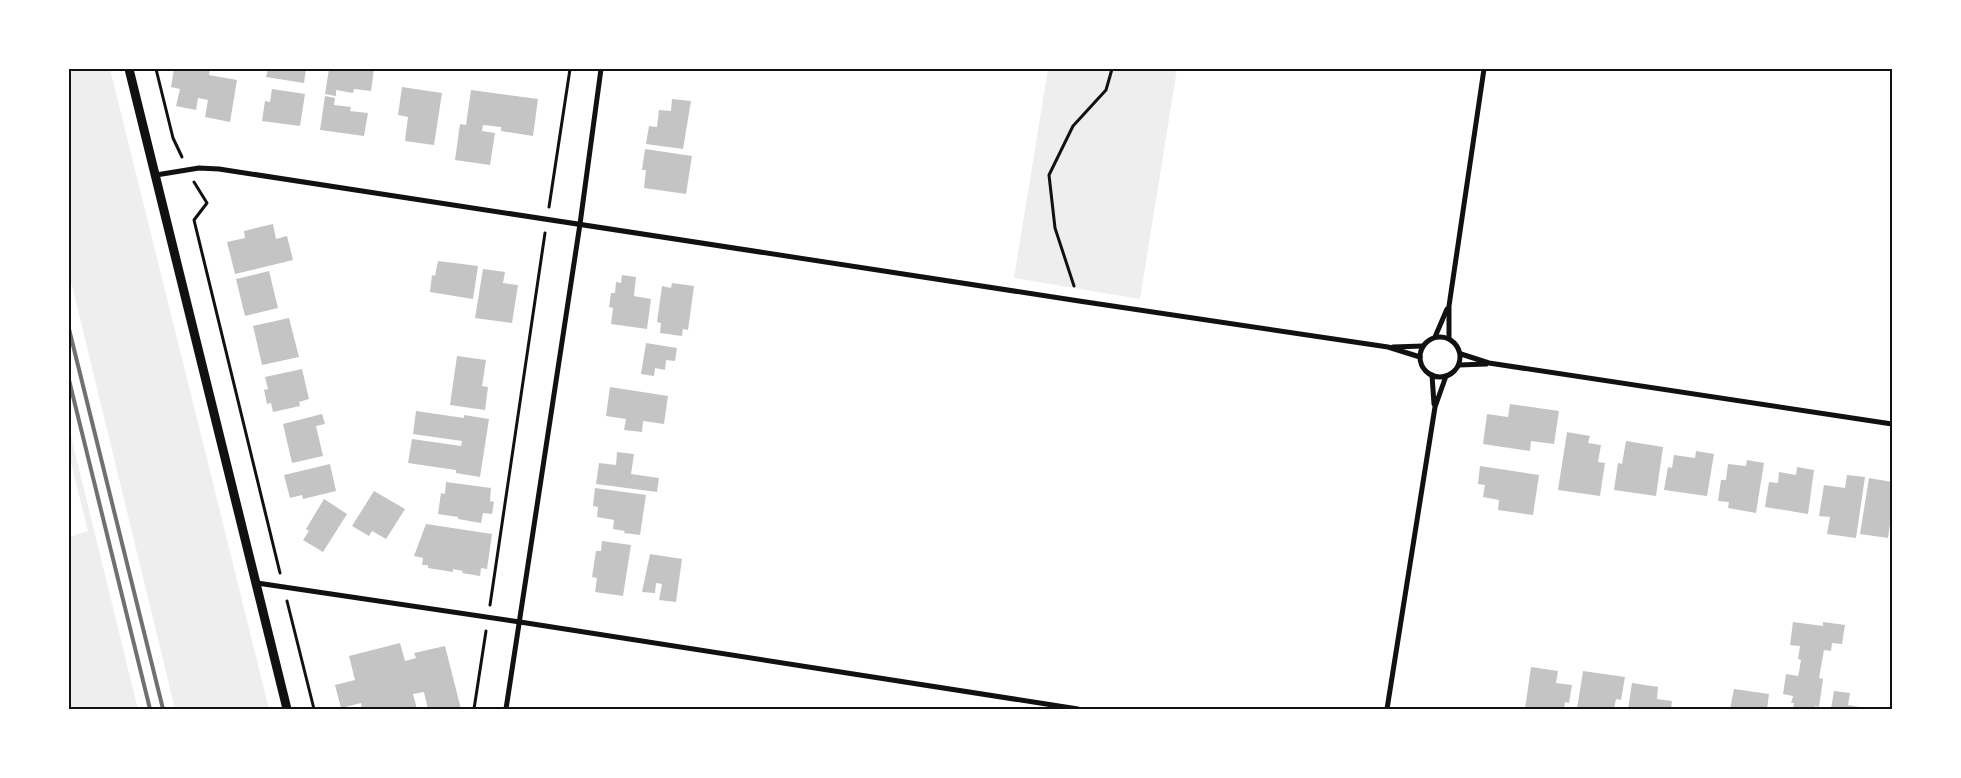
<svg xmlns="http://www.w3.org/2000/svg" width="1961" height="778" font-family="Roboto,sans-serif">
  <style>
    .green { fill: #eee }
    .building { fill: #c4c4c4 }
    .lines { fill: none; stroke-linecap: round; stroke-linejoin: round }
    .path { stroke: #111; stroke-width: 3 }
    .minor { stroke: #111; stroke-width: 5 }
    .tertiary { stroke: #111; stroke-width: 9 }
    .rail { stroke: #707070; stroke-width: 4 }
    .neatline { fill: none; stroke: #111; stroke-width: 2 }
  </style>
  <rect width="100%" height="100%" fill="#fff"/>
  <g class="green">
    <path d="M 69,69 L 110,69 L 269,709 L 175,709 L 69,273 Z"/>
    <path d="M 1048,69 L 1177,69 L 1140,299 L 1014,278 Z"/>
    <path d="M 69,428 L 129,673 L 138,709 L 69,709 L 69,537 L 88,531 L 69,455 Z"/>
  </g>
  <g class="building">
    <path d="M 174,69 L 210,69 L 209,75 L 237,80 L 230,122 L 205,117 L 208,100 L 198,98 L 196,110 L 176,106 L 180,89 L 171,87 Z"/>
    <path d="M 268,69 L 306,69 L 304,83 L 266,77 Z"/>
    <path d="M 329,69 L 374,69 L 371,91 L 354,89 L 353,93 L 336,90 L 336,96 L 325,94 Z"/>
    <path d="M 402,87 L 442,93 L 434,145 L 405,141 L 408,117 L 398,115 Z"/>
    <path d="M 272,89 L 305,94 L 300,126 L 262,121 L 265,101 L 270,102 Z"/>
    <path d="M 471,90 L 538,99 L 533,136 L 501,131 L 501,127 L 483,125 L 482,131 L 495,133 L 490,165 L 455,160 L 460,124 L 466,125 Z"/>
    <path d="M 325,96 L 335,98 L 334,105 L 351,107 L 350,111 L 368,113 L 364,136 L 320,130 Z"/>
    <path d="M 672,99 L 691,101 L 683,149 L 646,144 L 649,126 L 657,127 L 659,110 L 671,111 Z"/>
    <path d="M 645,149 L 692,156 L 686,194 L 644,188 L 646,170 L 642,170 Z"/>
    <path d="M 273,224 L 276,239 L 287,236 L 293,260 L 235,274 L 227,242 L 245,238 L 244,231 Z"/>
    <path d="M 438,261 L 478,266 L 473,299 L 430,292 L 432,275 L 435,276 Z"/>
    <path d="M 483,269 L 505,272 L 503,283 L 518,285 L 512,323 L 475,318 Z"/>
    <path d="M 269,271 L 278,308 L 245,316 L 236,279 Z"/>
    <path d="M 622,275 L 636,277 L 634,296 L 651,299 L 647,329 L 611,324 L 613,308 L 609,307 L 611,293 L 615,293 L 616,282 L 621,283 Z"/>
    <path d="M 672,283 L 694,286 L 688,330 L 683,329 L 682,336 L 660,333 L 661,323 L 657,322 L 662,286 L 671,288 Z"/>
    <path d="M 289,318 L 299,357 L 262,365 L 253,326 Z"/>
    <path d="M 646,343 L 677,348 L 675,361 L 666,360 L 665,370 L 655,368 L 654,376 L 641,374 Z"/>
    <path d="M 457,356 L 486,360 L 482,386 L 488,387 L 485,410 L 450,405 Z"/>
    <path d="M 302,369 L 309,399 L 299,402 L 300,406 L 273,412 L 271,403 L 267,404 L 264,390 L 268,389 L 265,377 Z"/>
    <path d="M 610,387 L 668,396 L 664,424 L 643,421 L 642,432 L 624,430 L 626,419 L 606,416 Z"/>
    <path d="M 1510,404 L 1559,411 L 1554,444 L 1531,441 L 1530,451 L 1483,444 L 1487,414 L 1508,417 Z"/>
    <path d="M 416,411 L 464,418 L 464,415 L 489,419 L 480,477 L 456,473 L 456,470 L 408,463 L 412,439 L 461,446 L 462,441 L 413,434 Z"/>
    <path d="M 322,414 L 325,424 L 316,426 L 323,456 L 292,463 L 283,424 Z"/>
    <path d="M 1567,432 L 1590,436 L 1588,443 L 1601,445 L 1598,462 L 1605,463 L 1600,496 L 1558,490 Z"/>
    <path d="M 1626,441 L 1663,447 L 1656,496 L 1614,490 L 1618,463 L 1622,464 Z"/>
    <path d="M 1696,451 L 1714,454 L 1707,496 L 1664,490 L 1668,467 L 1672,468 L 1674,455 L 1695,458 Z"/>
    <path d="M 617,452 L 634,454 L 631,474 L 659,478 L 657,492 L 596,484 L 599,463 L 616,465 Z"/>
    <path d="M 1747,460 L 1764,463 L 1756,513 L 1728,508 L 1729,502 L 1718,501 L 1721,480 L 1726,480 L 1728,464 L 1746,466 Z"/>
    <path d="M 330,464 L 336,491 L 303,499 L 302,495 L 290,498 L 284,475 Z"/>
    <path d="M 1480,466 L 1539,475 L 1533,515 L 1498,510 L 1499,500 L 1483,497 L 1485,485 L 1478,484 Z"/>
    <path d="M 1797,467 L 1814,470 L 1808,514 L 1765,507 L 1769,482 L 1778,483 L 1779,472 L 1796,475 Z"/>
    <path d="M 1847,475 L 1865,477 L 1856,538 L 1827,534 L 1830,517 L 1819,516 L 1824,485 L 1845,488 Z"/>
    <path d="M 1869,478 L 1892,482 L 1892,510 L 1888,538 L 1860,534 Z"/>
    <path d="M 446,482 L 491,488 L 490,501 L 494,502 L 492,514 L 483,513 L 481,523 L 458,519 L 458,517 L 438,514 L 441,493 L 445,494 Z"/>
    <path d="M 595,488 L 646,495 L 640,535 L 624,533 L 625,531 L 613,529 L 614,520 L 597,517 L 598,507 L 593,506 Z"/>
    <path d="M 374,491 L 405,509 L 386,539 L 372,531 L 369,536 L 352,526 Z"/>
    <path d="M 324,499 L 347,514 L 323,552 L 303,540 L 309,531 L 306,529 Z"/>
    <path d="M 426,524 L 492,534 L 487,569 L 481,568 L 480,576 L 462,573 L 463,571 L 453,569 L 453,572 L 428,568 L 428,565 L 422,565 L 423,558 L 414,556 Z"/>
    <path d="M 602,541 L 631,545 L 623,596 L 595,592 L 597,578 L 592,577 L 596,551 L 601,551 Z"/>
    <path d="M 650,554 L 682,559 L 676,602 L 659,600 L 662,584 L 656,583 L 655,593 L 642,592 Z"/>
    <path d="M 1793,622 L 1823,626 L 1823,622 L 1845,625 L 1842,644 L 1832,643 L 1831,651 L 1824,650 L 1819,678 L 1823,679 L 1819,707 L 1815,706 L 1815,709 L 1793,709 L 1794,703 L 1791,703 L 1793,696 L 1783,694 L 1786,674 L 1798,676 L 1799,672 L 1801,660 L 1798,659 L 1800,646 L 1790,645 Z"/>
    <path d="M 400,643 L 405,661 L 416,658 L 414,653 L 445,646 L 461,709 L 428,709 L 424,692 L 413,694 L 417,709 L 362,709 L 361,703 L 341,708 L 335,685 L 355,680 L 349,656 Z"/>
    <path d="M 1531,667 L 1558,671 L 1556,683 L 1572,685 L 1569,703 L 1565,702 L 1564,709 L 1525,709 Z"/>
    <path d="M 1583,671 L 1625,677 L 1621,700 L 1616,699 L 1614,709 L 1577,709 Z"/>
    <path d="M 1632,683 L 1658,687 L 1657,699 L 1672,701 L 1671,709 L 1628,709 Z"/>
    <path d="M 1734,689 L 1769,694 L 1767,709 L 1730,709 Z"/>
    <path d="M 1834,691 L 1850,693 L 1848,705 L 1870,709 L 1831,709 Z"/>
  </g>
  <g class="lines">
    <g class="path">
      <path d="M 156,69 L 173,138 L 182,157"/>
      <path d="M 194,182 L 207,203 L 194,220 L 280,573"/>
      <path d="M 549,207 L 570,69"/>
      <path d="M 1074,286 L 1055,228 L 1049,175 L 1073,126 L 1106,90 L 1112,69"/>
      <path d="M 287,601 L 314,709"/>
      <path d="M 490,605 L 545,233"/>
      <path d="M 474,709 L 486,631"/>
    </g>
    <g class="minor">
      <path d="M 156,175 L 199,168 L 219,169 L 1079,301 L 1388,347 L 1420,357"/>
      <circle cx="1440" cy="357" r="20"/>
      <path d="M 1435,337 L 1447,309"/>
      <path d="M 1449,338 L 1449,306 L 1484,69"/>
      <path d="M 1393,347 L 1423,346"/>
      <path d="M 1461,354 L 1489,363 L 1892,424"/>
      <path d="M 1459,365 L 1486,364"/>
      <path d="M 1432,375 L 1434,404"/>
      <path d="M 257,583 L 520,622 L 1078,709"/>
      <path d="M 506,709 L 580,224 L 601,69"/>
      <path d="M 1387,709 L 1435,407 L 1446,376"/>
    </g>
    <path class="tertiary" d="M 129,69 L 287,709"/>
    <g class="rail">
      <path d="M 69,329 L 163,709"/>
      <path d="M 69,380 L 150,709"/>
    </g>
  </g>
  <rect width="1961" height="778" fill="none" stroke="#ffffff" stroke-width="140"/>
  <rect x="70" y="70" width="1821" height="638" class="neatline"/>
</svg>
